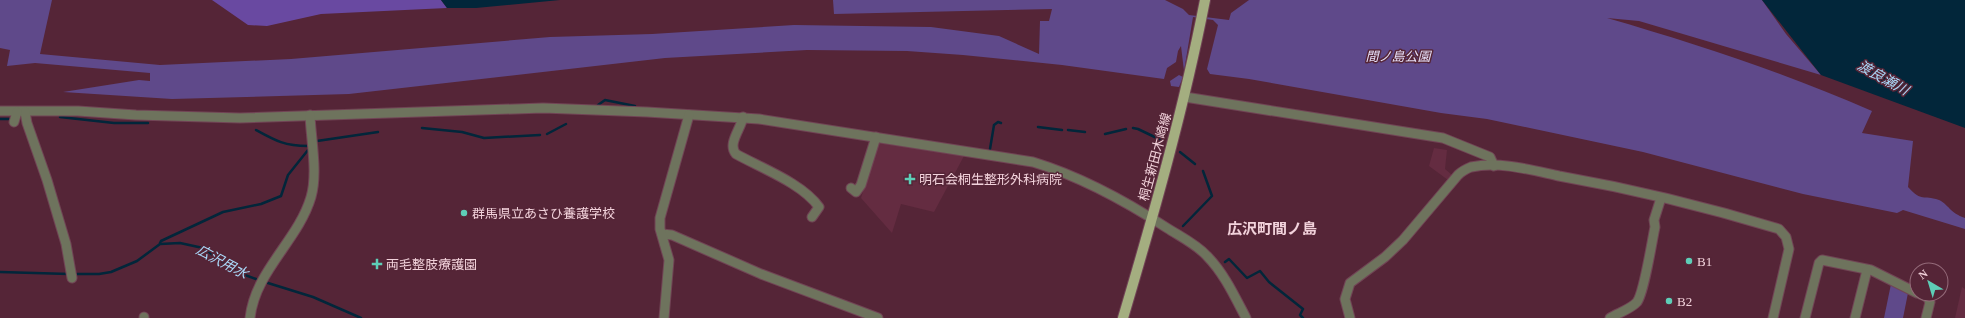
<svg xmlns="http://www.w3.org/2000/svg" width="1965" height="318" font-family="'Times New Roman','Noto Sans JP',serif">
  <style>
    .built { fill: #642c41 }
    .green { fill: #5f498a }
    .forest { fill: #6949a1 }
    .water { fill: #02263a }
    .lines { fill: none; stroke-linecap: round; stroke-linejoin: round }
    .stream { stroke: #02263a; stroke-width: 2.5 }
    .minor-casing { stroke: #714455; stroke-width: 11 }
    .major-casing { stroke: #714455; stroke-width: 12 }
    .minor { stroke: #6e735d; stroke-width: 9 }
    .major { stroke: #a4ae80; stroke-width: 10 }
    .poi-dot { fill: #5eceb7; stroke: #552537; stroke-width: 1.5 }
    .labels { text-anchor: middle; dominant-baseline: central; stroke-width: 3; stroke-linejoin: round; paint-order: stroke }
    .park-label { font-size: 13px; font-style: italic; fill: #e6dff8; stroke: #552537 }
    .street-label { font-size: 13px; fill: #f2d2db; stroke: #552537 }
    .poi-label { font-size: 13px; fill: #f2d2db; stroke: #552537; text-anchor: start }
    .water-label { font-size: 14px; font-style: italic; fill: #aad9f9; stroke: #552537 }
    .quarter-label { font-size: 15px; font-weight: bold; fill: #f2d2db; stroke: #552537 }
  </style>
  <rect width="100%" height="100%" fill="#552537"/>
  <g class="built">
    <path d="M 879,143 L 964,156 L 934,212 L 901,204 L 892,233 L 861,198 Z"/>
    <path d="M 1434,148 L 1447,150 L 1445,169 L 1452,175 L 1448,180 L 1429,166 Z"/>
    <path d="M 1962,287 L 1965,289 L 1965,318 L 1955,318 Z"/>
  </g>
  <g class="green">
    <path d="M 0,0 L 52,0 L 40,54 L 160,65 L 291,59 L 550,37 L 652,34 L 794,25 L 931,27 L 999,36 L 1039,54 L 1040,21 L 1049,21 L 1052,9 L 834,14 L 833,0 L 1165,0 L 1183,9 L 1189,15 L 1229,20 L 1231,13 L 1249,0 L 1762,0 L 1786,34 L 1821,75 L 1639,21 L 1607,18 C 1697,44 1786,73 1872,111 L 1862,133 L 1913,141 L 1908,187 C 1923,203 1922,194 1939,200 C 1948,204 1950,213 1965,218 L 1965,229 L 1903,210 L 1897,213 L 1803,194 L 1643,152 L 1487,119 L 1441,113 L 1249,79 L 1210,74 L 1207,69 L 1218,25 L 1213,20 L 1193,17 L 1184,71 L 1181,46 L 1178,51 L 1176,62 L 1167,68 L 1164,79 L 1062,65 L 963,55 L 907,51 L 807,50 L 665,58 L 349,94 L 172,99 L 63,92 L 139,80 L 150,81 L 150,73 L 35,63 L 7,66 L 10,50 L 0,48 Z"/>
    <path d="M 1179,75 L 1183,77 L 1179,87 L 1171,86 L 1170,81 Z"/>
    <path d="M 1891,284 L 1908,293 L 1903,318 L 1884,318 Z"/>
  </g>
  <path class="forest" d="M 212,0 L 441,0 L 447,8 L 321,14 L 267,26 L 248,25 Z"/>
  <g class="water">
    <path d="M 441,0 L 560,0 L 476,8 L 447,8 Z"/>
    <path d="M 1762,0 L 1965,0 L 1965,128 L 1821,75 Z"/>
  </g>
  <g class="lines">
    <g class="stream">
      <path d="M 598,105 L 605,100 L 635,106"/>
      <path d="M 60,117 L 114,123 L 148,123"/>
      <path d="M 0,119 L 9,119"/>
      <path d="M 1038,127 L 1062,130"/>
      <path d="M 422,128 L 462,132 L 484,138 L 540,135"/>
      <path d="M 1133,128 L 1138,129 L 1163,141"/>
      <path d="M 256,130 C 276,141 285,146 308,146"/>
      <path d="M 1068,130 L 1085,132"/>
      <path d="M 547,134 L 566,124"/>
      <path d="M 1105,134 L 1126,129"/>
      <path d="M 317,141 L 378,132"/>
      <path d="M 990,149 L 994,125 L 998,122 L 1001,123"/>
      <path d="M 1180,152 L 1195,164"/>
      <path d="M 1183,226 L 1212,196 L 1203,171"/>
      <path d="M 160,243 L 161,241 L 223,212 L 261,204 L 281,196 L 288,175 L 308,150"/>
      <path d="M 1225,262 L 1229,259 L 1247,278 L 1260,271 L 1269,282 L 1303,309 L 1300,315 L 1303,318"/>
      <path d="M 0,272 L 69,274"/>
      <path d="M 75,274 L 99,274 L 111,272 L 137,261 L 160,244 L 180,243 L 203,248 L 237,272 L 256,279"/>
      <path d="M 268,283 L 313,297 L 361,318"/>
    </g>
    <defs>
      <g id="minor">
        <path d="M 1185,97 L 1443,138 L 1490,157 L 1494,166"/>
        <path d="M 0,111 L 78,111 L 136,115 L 240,118 L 543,108 L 647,112 L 759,119 L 1033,162 C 1079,176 1127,202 1167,228 C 1181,237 1196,244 1207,256 C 1224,273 1235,297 1246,318"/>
        <path d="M 25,112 L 27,123 L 47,180 L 66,244 L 72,278"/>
        <path d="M 743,117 C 741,129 727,144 736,154 C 761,168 802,183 819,207 L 812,217"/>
        <path d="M 14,122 L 17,112"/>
        <path d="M 851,188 L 856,192 L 861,185 L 876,137"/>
        <path d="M 662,234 L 672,235 L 761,274 L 878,318"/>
        <path d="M 1920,294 L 1927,297 L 1930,302 L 1926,318"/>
        <path d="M 144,318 L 144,317"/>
        <path d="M 250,318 C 255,271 298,241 311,197 C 318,173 311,140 310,115"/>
        <path d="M 664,318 L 669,260 L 660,229 L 660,218 L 689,115"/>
        <path d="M 1350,318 L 1345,299 L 1350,283 L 1385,257 L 1403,240 L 1458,175 C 1462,171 1466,169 1471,167 C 1500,161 1531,170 1559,176 C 1633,189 1707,207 1779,229 L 1786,237 L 1789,249 L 1773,318"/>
        <path d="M 1610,318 C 1618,313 1631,309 1637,302 C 1644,293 1652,241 1655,227 L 1654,220 L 1661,198"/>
        <path d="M 1805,318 L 1819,263 L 1822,260 L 1871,270 L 1917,293"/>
        <path d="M 1855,318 L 1867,270"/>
      </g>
      <path id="major" d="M 1123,318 C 1154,213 1184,108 1205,0"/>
    </defs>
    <use href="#minor" class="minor-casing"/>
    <use href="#major" class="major-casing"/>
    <use href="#minor" class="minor"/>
    <use href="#major" class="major"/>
  </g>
  <g class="poi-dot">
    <path d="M908 173h4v4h4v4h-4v4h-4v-4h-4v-4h4z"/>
    <circle cx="464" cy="213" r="4"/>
    <circle cx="1689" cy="261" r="4"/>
    <path d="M375 258h4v4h4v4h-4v4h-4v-4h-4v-4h4z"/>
    <circle cx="1669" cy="301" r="4"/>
  </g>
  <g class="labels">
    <g class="park-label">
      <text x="1398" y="56">間ノ島公園</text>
    </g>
    <g class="street-label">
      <text transform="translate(1155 157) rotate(-75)">桐生新田木崎線</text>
    </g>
    <g class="poi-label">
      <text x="919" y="179">明石会桐生整形外科病院</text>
      <text x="472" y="213">群馬県立あさひ養護学校</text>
      <text x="1697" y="261">B1</text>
      <text x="386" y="264">両毛整肢療護園</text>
      <text x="1677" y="301">B2</text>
    </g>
    <g class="water-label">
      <text transform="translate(1883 78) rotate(29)">渡良瀬川</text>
      <text transform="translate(222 262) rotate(28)">広沢用水</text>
    </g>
    <g class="quarter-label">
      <text x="1272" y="229">広沢町間ノ島</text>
    </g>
  </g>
  <g transform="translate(1929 282) rotate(322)"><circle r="19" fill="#552537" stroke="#946a79"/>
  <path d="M0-3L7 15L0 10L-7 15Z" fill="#5eceb7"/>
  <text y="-6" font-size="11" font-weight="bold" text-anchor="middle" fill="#f2d2db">N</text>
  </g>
</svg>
